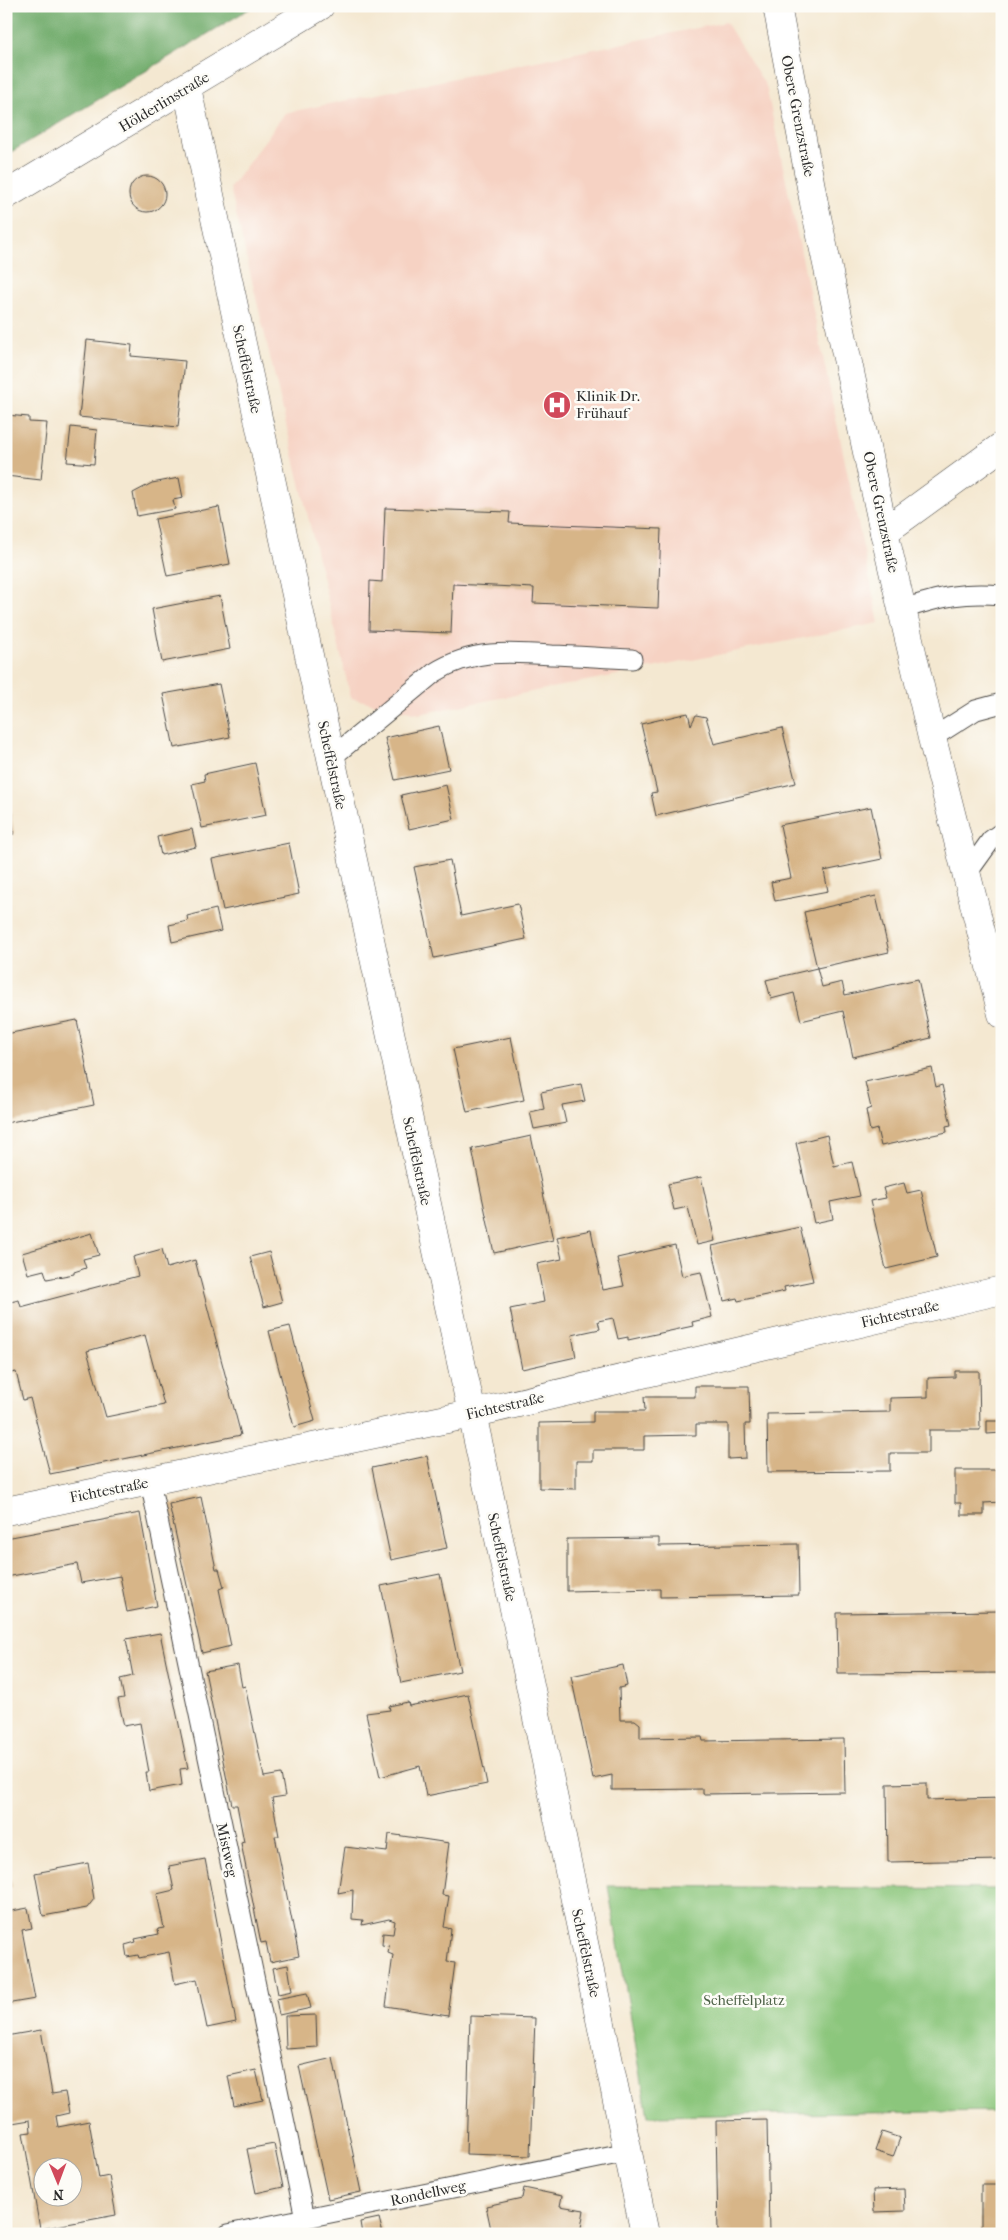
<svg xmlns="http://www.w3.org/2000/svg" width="1008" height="2240" font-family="'IM FELL French Canon',serif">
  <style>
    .built { fill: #f6d2c3 }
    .green { fill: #8bc67b; stroke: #5b7853 }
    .forest { fill: #70ab6b; stroke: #4e6b4b }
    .building { fill: #d7b588; fill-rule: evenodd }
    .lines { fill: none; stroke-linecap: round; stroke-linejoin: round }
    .service-casing { stroke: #494744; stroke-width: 21 }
    .minor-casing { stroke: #494744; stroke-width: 29 }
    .service { stroke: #fff; stroke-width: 19 }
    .minor { stroke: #fff; stroke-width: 28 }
    .labels { text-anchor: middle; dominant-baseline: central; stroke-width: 5; stroke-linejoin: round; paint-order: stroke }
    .street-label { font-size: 15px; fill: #2b2b2b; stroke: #fdfcf7 }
    .poi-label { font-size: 15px; fill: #2b2b2b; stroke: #fdfcf7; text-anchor: start }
    .park-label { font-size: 15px; fill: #4d6147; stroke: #fdfcf7 }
  </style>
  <rect width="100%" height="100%" fill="#fdfcf7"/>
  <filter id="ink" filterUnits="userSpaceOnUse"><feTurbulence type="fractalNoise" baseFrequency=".02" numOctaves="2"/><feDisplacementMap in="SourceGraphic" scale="10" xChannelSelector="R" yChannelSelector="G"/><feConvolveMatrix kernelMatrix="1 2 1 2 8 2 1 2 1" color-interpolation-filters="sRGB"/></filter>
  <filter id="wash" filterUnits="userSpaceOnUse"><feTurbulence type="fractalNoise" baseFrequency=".0096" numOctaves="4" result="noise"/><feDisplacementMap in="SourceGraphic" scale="20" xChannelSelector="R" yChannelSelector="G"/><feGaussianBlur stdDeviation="1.12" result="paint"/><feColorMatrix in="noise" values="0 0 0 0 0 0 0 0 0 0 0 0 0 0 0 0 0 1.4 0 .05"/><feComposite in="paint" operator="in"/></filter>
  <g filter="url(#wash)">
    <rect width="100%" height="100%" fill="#f4e8d1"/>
    <path class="built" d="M 726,22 L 766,86 L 879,623 L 419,714 L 351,698 L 230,188 L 285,113 Z"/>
    <path class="green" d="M 608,1886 L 1002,1889 L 1002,2111 L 648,2116 Z"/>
    <path class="forest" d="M 6,6 L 254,6 L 6,155 Z"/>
    <g id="blocks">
      <g class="building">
        <circle cx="147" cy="194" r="18"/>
        <path d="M 87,340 L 132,345 L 131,356 L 185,361 L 178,427 L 79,417 Z"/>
        <path d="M 6,415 L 29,417 L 29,422 L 47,423 L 41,480 L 6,476 Z"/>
        <path d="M 71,427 L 97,430 L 94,464 L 67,462 Z"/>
        <path d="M 179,478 L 183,498 L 173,500 L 175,509 L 137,516 L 133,493 L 152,483 Z"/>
        <path d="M 219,507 L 230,564 L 167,576 L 155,519 Z"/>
        <path d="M 385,508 L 510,512 L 509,523 L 661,529 L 658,608 L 533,603 L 534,588 L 453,584 L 451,633 L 369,630 L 370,581 L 382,582 Z"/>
        <path d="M 220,596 L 230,649 L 162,662 L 152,609 Z"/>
        <path d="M 219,684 L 230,737 L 174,748 L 163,694 Z"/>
        <path d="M 688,713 L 691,725 L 696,715 L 706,717 L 714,744 L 782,728 L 796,783 L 656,816 L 651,793 L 657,792 L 641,724 Z"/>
        <path d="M 439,726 L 449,769 L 395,780 L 385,738 Z"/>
        <path d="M 255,763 L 266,815 L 202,828 L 192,784 L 205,781 L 204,774 Z"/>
        <path d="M 446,785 L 454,819 L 409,829 L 401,795 Z"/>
        <path d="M 871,807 L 882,859 L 824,871 L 828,891 L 775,901 L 771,882 L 791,878 L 780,825 Z"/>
        <path d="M 6,814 L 11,814 L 14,834 L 6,835 Z"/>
        <path d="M 192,829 L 196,847 L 161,855 L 157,837 Z"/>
        <path d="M 289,843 L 299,894 L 223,910 L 212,859 Z"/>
        <path d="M 450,860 L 461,916 L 518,904 L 526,939 L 434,958 L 414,867 Z"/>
        <path d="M 876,896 L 889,952 L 817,968 L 822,987 L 842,982 L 845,995 L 918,979 L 931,1038 L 853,1057 L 843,1011 L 801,1021 L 794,993 L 771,999 L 766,980 L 817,968 L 804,912 Z"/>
        <path d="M 216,909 L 221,931 L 172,942 L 169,925 L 188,921 L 187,916 Z"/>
        <path d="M 77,1020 L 94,1105 L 6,1123 L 6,1034 Z"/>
        <path d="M 511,1037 L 524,1100 L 467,1112 L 453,1049 Z"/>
        <path d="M 932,1068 L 936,1087 L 942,1085 L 951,1125 L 946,1126 L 947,1132 L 881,1146 L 877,1129 L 870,1131 L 866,1110 L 871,1108 L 865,1082 Z"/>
        <path d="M 581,1084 L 585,1101 L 562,1105 L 566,1123 L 534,1129 L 530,1112 L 544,1109 L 541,1092 Z"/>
        <path d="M 827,1135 L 834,1166 L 852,1162 L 860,1196 L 830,1202 L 833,1219 L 814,1223 L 796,1143 Z"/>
        <path d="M 531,1136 L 553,1240 L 494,1253 L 472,1149 Z"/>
        <path d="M 701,1177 L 715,1241 L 697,1245 L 688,1207 L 674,1210 L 668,1184 Z"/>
        <path d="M 904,1183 L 907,1193 L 921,1190 L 937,1257 L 886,1269 L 870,1201 L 886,1198 L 883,1188 Z"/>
        <path d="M 800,1227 L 813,1281 L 784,1287 L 785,1291 L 738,1301 L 737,1298 L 724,1301 L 712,1246 Z"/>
        <path d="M 591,1230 L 603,1290 L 624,1286 L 617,1258 L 675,1245 L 682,1276 L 701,1272 L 712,1317 L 692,1322 L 693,1326 L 628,1340 L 628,1337 L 618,1339 L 613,1318 L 598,1321 L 600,1329 L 572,1335 L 576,1357 L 522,1369 L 510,1309 L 544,1302 L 537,1264 L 562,1259 L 557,1237 Z"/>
        <path d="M 92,1233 L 99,1255 L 83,1259 L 86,1268 L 74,1272 L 74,1274 L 47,1279 L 44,1270 L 28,1274 L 22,1253 Z"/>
        <path d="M 162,1249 L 167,1268 L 195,1260 L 241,1435 L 50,1474 L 30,1398 L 23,1400 L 16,1372 L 6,1374 L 6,1303 L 19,1300 L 21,1307 L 138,1276 L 133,1257 ZM 145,1335 L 164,1405 L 106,1417 L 87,1351 Z"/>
        <path d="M 269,1252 L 282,1302 L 264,1307 L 250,1257 Z"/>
        <path d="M 290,1326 L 315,1421 L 294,1427 L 269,1331 Z"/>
        <path d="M 955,1371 L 979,1371 L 980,1430 L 929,1430 L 929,1453 L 890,1453 L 890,1471 L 768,1472 L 767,1414 L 890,1412 L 890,1398 L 928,1397 L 928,1378 L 955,1377 Z"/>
        <path d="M 695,1386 L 749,1386 L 750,1424 L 745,1424 L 746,1458 L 728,1459 L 728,1424 L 696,1424 L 696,1435 L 644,1436 L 644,1450 L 593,1450 L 593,1461 L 576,1461 L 576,1489 L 539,1488 L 539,1423 L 593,1422 L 593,1411 L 645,1411 L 644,1397 L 695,1397 Z"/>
        <path d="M 1000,1406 L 1002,1406 L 1002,1433 L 987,1434 L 987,1421 L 1000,1421 Z"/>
        <path d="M 427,1456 L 447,1548 L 391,1560 L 372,1468 Z"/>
        <path d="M 955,1470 L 1002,1470 L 1002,1502 L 984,1503 L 984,1515 L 961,1515 L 961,1503 L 955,1503 Z"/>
        <path d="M 201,1497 L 216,1569 L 219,1569 L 224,1587 L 219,1589 L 231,1646 L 202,1653 L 169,1504 Z"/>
        <path d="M 140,1513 L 157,1606 L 127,1612 L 120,1576 L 81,1583 L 77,1564 L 6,1577 L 6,1538 Z"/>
        <path d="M 659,1538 L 659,1546 L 798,1544 L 799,1595 L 660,1597 L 660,1589 L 567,1591 L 567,1539 Z"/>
        <path d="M 440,1574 L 460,1671 L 401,1683 L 381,1586 Z"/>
        <path d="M 1002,1611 L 1002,1673 L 838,1674 L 837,1613 Z"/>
        <path d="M 160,1633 L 188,1768 L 180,1769 L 182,1785 L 149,1791 L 146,1772 L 149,1772 L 140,1723 L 124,1726 L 118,1699 L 124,1698 L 120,1679 L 133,1676 L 126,1639 Z"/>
        <path d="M 238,1665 L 242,1687 L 245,1686 L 264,1777 L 281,1774 L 285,1796 L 272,1798 L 279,1836 L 275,1836 L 299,1956 L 270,1962 L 266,1942 L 261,1943 L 241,1843 L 244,1842 L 237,1805 L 232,1805 L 205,1671 Z"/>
        <path d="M 623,1665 L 627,1686 L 619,1688 L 620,1720 L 635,1720 L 640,1724 L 640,1738 L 702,1737 L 703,1741 L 844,1739 L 845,1792 L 703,1794 L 703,1789 L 612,1790 L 612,1775 L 593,1779 L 571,1676 Z"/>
        <path d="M 468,1694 L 487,1784 L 426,1796 L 420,1766 L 380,1777 L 366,1713 L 390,1710 L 389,1706 L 408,1702 L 409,1706 Z"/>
        <path d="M 927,1783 L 927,1800 L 1002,1798 L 1002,1860 L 888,1862 L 887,1784 Z"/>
        <path d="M 389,1834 L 449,1843 L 442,1895 L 449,1896 L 444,1927 L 451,1929 L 447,1962 L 455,1963 L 448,2016 L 386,2006 L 393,1955 L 388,1953 L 389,1946 L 382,1945 L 383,1933 L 393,1934 L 395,1921 L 389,1919 L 362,1925 L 363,1920 L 352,1919 L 353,1890 L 338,1893 L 345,1847 L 387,1852 Z"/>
        <path d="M 205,1859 L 236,2022 L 207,2028 L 197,1979 L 175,1984 L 169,1952 L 139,1958 L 138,1955 L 127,1957 L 125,1945 L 136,1942 L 135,1939 L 159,1934 L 158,1929 L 164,1928 L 157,1894 L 174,1890 L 169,1866 Z"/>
        <path d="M 6,1860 L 12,1887 L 6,1888 Z"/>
        <path d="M 88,1863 L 94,1899 L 87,1908 L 43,1916 L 35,1873 Z"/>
        <path d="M 28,1908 L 32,1928 L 22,1930 L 35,1999 L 6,2004 L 6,1912 Z"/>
        <path d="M 288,1965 L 292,1991 L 278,1994 L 273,1968 Z"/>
        <path d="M 307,1993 L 311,2008 L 279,2015 L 276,1999 Z"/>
        <path d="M 316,2015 L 317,2047 L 286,2049 L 285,2016 Z"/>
        <path d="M 470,2016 L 535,2018 L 530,2156 L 466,2154 Z"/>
        <path d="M 41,2030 L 52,2094 L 65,2092 L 69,2113 L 56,2116 L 58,2127 L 89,2121 L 99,2178 L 109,2176 L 116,2215 L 40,2229 L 23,2133 L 31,2132 L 30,2120 L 6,2124 L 6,2036 ZM 42,2168 L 72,2168 L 72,2198 L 42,2198 Z"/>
        <path d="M 333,2058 L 361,2192 L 328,2199 L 299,2066 Z"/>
        <path d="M 256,2070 L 263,2100 L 234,2106 L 228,2076 Z"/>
        <path d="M 767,2120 L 769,2234 L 718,2234 L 716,2121 Z"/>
        <path d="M 882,2132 L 900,2138 L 893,2157 L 875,2151 Z"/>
        <path d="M 274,2144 L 283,2187 L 256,2193 L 247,2149 Z"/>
        <rect x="981" y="2185" width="21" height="49"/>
        <path d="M 524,2188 L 562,2196 L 560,2206 L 584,2210 L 580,2234 L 529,2234 L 529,2231 L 524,2230 L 492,2234 L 486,2206 L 522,2198 Z"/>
        <path d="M 904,2189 L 905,2211 L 874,2212 L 873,2190 Z"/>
        <path d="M 379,2218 L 383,2234 L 362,2234 L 360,2222 Z"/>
      </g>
    </g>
  </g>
  <g filter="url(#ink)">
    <use href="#blocks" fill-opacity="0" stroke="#494744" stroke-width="1"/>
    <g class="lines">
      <defs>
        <g id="service">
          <path d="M 902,609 C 940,598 961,591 1002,595"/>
          <path d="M 932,738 L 976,710 L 1002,703"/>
          <path d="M 331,758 L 434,673 C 471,649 510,652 552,655 C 579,656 606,658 632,659"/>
          <path d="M 968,872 L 991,840 L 1002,832"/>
          <path d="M 150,1482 L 305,2218"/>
          <path d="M 228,2234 L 628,2152"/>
        </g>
        <g id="minor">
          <path d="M 777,6 L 814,203 L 884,532 L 932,738 L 1002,1014"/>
          <path d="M 187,88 L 516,1618 L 645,2234"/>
          <path d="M 6,195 L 320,6"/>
          <path d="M 884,532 L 1002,446"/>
          <path d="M 6,1511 L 471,1414 L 1002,1290"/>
        </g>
      </defs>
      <use href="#service" class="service-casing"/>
      <use href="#minor" class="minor-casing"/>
      <use href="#service" class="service"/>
      <use href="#minor" class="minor"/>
    </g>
  </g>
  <defs>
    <symbol id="hospital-disc" viewBox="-11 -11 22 22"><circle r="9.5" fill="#d1495b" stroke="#fdfcf7"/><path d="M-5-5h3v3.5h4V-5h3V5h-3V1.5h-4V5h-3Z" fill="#fff"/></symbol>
  </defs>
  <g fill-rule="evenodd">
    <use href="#hospital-disc" x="541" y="389" width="32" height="32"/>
  </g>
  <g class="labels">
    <g class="street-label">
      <text transform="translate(164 102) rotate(-31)">Hölderlinstraße</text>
      <text transform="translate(798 116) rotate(79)">Obere Grenzstraße</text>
      <text transform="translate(247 369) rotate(78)">Scheffelstraße</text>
      <text transform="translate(881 512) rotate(78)">Obere Grenzstraße</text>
      <text transform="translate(332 765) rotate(78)">Scheffelstraße</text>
      <text transform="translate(417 1161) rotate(78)">Scheffelstraße</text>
      <text transform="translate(900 1314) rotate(-13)">Fichtestraße</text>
      <text transform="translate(505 1406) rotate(-13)">Fichtestraße</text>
      <text transform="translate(109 1490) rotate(-11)">Fichtestraße</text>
      <text transform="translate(502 1557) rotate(78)">Scheffelstraße</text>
      <text transform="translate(227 1850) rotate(78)">Mistweg</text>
      <text transform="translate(586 1953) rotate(78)">Scheffelstraße</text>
      <text transform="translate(428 2193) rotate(-12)">Rondellweg</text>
    </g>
    <g class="poi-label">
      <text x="576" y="396">Klinik Dr.<tspan x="576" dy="17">Frühauf</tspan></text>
    </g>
    <g class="park-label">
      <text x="744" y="2000">Scheffelplatz</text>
    </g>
  </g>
  <rect width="1008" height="2240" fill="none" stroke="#fdfcf7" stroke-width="25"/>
  <g transform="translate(58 2182) rotate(179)"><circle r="24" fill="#fdfcf7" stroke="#a9a8a5"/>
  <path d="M0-4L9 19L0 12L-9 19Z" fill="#d1495b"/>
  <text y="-8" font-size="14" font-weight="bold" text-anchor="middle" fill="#2b2b2b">N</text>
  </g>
</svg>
